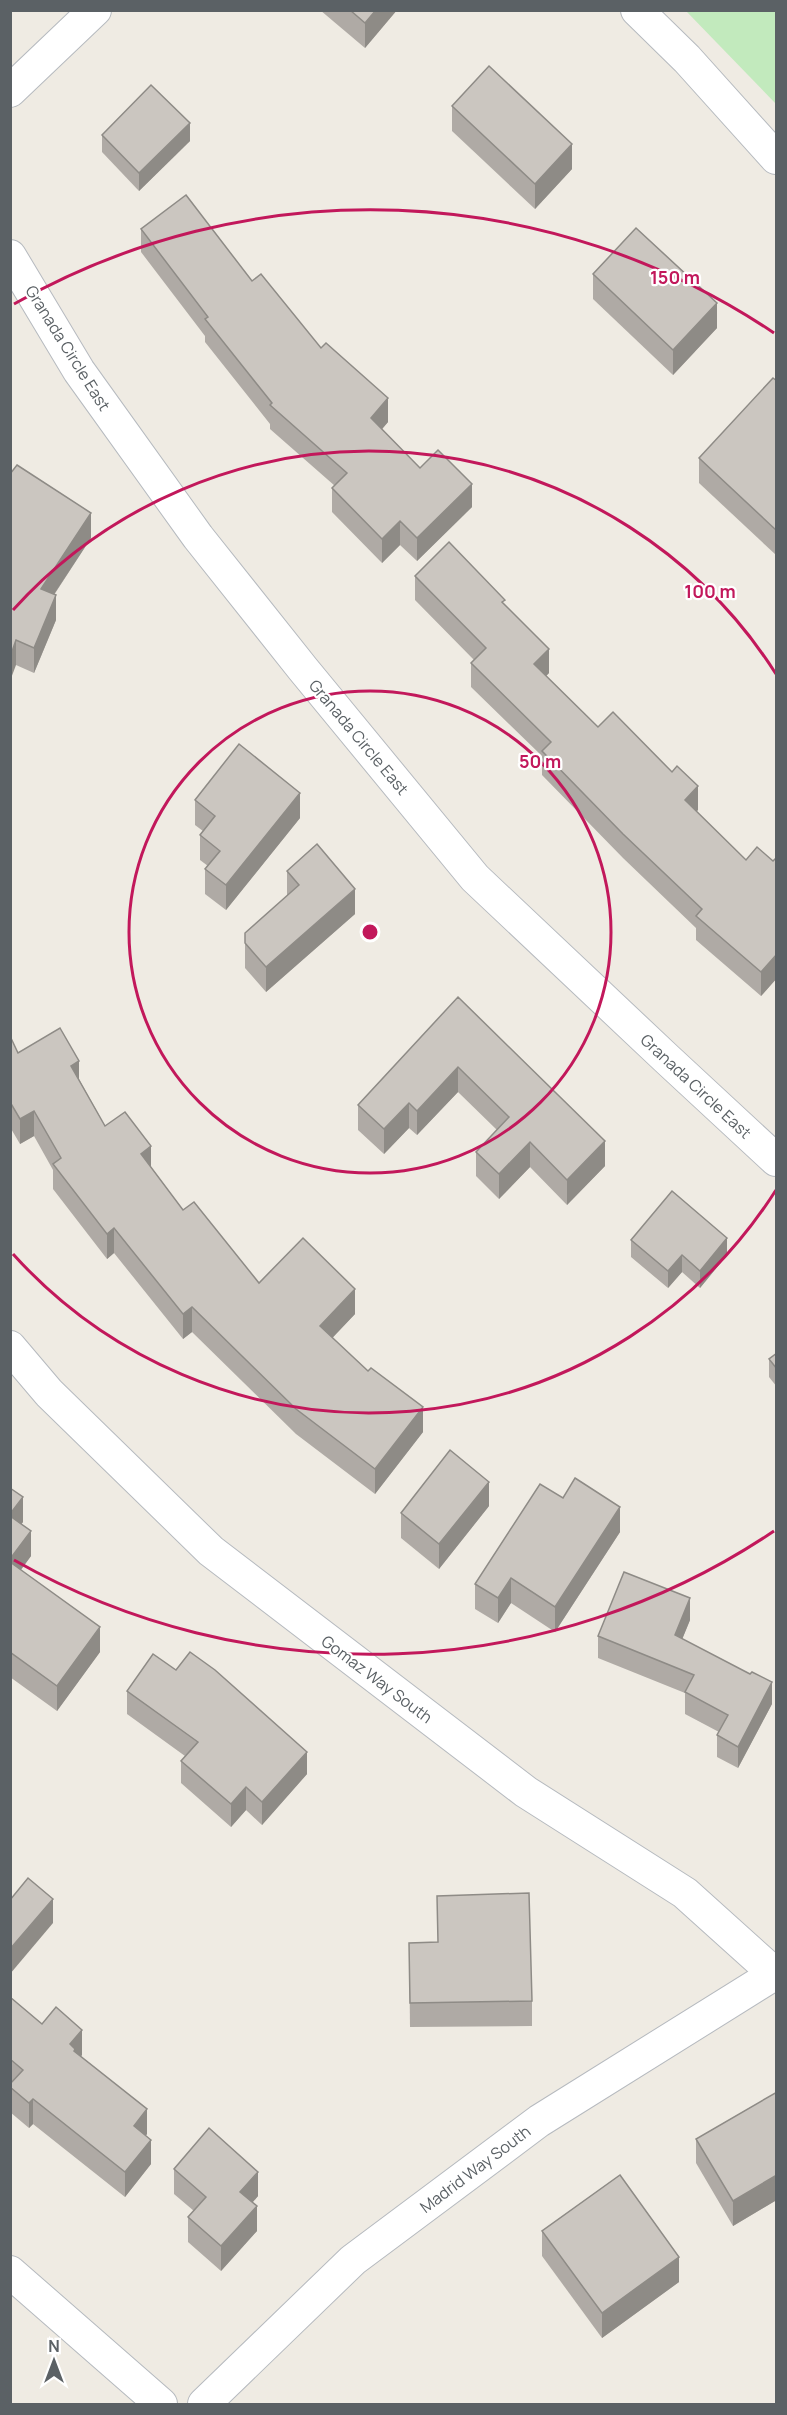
<svg xmlns="http://www.w3.org/2000/svg" width="787" height="2415" font-family="Manrope,sans-serif">
  <style>
    .grass { fill: #c2eabd }
    .lines { fill: none; stroke-linecap: round; stroke-linejoin: round }
    .minor-casing { stroke: #b6babf; stroke-width: 34 }
    .minor { stroke: #fff; stroke-width: 32 }
    .wall { fill: #afaaa5 }
    .shaded-wall { fill: #8e8b86 }
    .building { fill: #cbc6c0; stroke: #8e8b86; stroke-width: 1.5 }
    .ring { fill: none; stroke: #c2185b; stroke-width: 3 }
    .labels { text-anchor: middle; dominant-baseline: central; stroke-width: 4.5; stroke-linejoin: round; paint-order: stroke }
    .street-label { font-size: 16px; fill: #5b6165; stroke: #fff }
    .centre { fill: #c2185b; stroke: #fff; stroke-width: 3 }
    .ring-label { font-size: 18px; text-anchor: middle; font-weight: bold; fill: #c2185b; stroke: #fff; stroke-width: 4.5; stroke-linejoin: round; paint-order: stroke }
  </style>
  <rect width="100%" height="100%" fill="#efebe3"/>
  <path class="grass" d="M 686,11 L 776,11 L 776,104 Z"/>
  <g class="lines">
    <defs>
      <g id="minor">
        <path d="M 637,10 L 687,59 L 776,158"/>
        <path d="M 10,91 L 95,10"/>
        <path d="M 10,256 L 79,371 L 198,537 L 303,669 L 475,878 L 667,1059 L 776,1160"/>
        <path d="M 10,1347 L 49,1393 L 211,1551 L 526,1792 L 685,1893 L 775,1974"/>
        <path d="M 10,2272 L 161,2404"/>
        <path d="M 204,2404 L 353,2260 L 539,2121 L 776,1973"/>
      </g>
    </defs>
    <use href="#minor" class="minor-casing"/>
    <use href="#minor" class="minor"/>
  </g>
  <g class="wall">
    <path d="M 320,10 L 397,10 L 365,48 Z"/>
    <path d="M 452,106 L 572,169 L 535,209 L 452,131 Z"/>
    <path d="M 102,135 L 190,141 L 139,191 L 102,152 Z"/>
    <path d="M 141,229 L 252,281 L 321,348 L 388,422 L 382,429 L 420,468 L 472,507 L 417,561 L 400,545 L 382,563 L 332,512 L 332,488 L 335,486 L 270,429 L 270,424 L 205,342 L 205,336 L 141,252 Z"/>
    <path d="M 593,274 L 717,328 L 673,375 L 593,299 Z"/>
    <path d="M 777,381 L 777,554 L 776,555 L 699,483 L 699,458 Z"/>
    <path d="M 10,474 L 91,538 L 54,595 L 56,620 L 34,673 L 16,665 Z"/>
    <path d="M 415,576 L 505,605 L 549,673 L 546,676 L 598,727 L 698,810 L 696,811 L 746,860 L 773,861 L 777,857 L 777,978 L 761,996 L 696,940 L 696,928 L 623,858 L 542,775 L 542,756 L 471,687 L 471,663 L 474,660 L 415,600 Z"/>
    <path d="M 195,800 L 300,818 L 226,910 L 205,894 L 205,869 L 208,866 L 200,860 L 200,835 L 203,831 L 195,825 Z"/>
    <path d="M 287,871 L 355,914 L 266,992 L 245,968 L 245,933 L 287,896 Z"/>
    <path d="M 458,997 L 605,1166 L 567,1205 L 530,1167 L 499,1199 L 476,1176 L 476,1152 L 497,1130 L 458,1092 L 417,1135 L 409,1128 L 384,1154 L 358,1130 L 358,1105 Z"/>
    <path d="M 10,1036 L 18,1053 L 79,1079 L 105,1126 L 151,1167 L 183,1210 L 259,1283 L 355,1314 L 332,1338 L 423,1432 L 375,1494 L 296,1434 L 192,1332 L 183,1339 L 114,1253 L 107,1259 L 53,1189 L 53,1170 L 34,1136 L 20,1144 L 10,1127 Z"/>
    <path d="M 631,1240 L 727,1255 L 700,1288 L 682,1272 L 668,1288 L 631,1257 Z"/>
    <path d="M 777,1353 L 777,1387 L 769,1377 L 769,1359 Z"/>
    <path d="M 10,1488 L 23,1522 L 21,1524 L 31,1556 L 21,1570 L 100,1652 L 57,1711 L 10,1677 Z"/>
    <path d="M 563,1498 L 620,1532 L 555,1632 L 511,1603 L 498,1623 L 475,1609 L 475,1584 Z"/>
    <path d="M 489,1506 L 439,1569 L 401,1538 L 401,1513 Z"/>
    <path d="M 690,1620 L 682,1639 L 772,1704 L 738,1768 L 717,1757 L 717,1735 L 719,1732 L 685,1714 L 685,1693 L 598,1658 L 598,1636 Z"/>
    <path d="M 127,1691 L 307,1774 L 262,1825 L 246,1810 L 231,1827 L 181,1783 L 181,1761 L 185,1756 L 127,1714 Z"/>
    <path d="M 409,1943 L 532,2001 L 532,2026 L 410,2027 Z"/>
    <path d="M 10,1997 L 42,2024 L 82,2055 L 80,2057 L 147,2134 L 146,2135 L 151,2164 L 125,2197 L 33,2124 L 29,2128 L 10,2112 Z"/>
    <path d="M 777,2092 L 777,2204 L 775,2201 L 733,2226 L 696,2163 L 696,2139 Z"/>
    <path d="M 174,2169 L 258,2196 L 252,2203 L 257,2231 L 221,2271 L 188,2242 L 188,2217 L 194,2211 L 174,2194 Z"/>
    <path d="M 542,2231 L 679,2282 L 602,2338 L 542,2256 Z"/>
  </g>
  <g class="shaded-wall">
    <path d="M 376,10 L 397,10 L 365,48 L 365,23 Z"/>
    <path d="M 190,123 L 190,141 L 139,191 L 139,173 Z"/>
    <path d="M 572,144 L 572,169 L 535,209 L 535,184 Z"/>
    <path d="M 717,303 L 717,328 L 673,375 L 673,350 Z"/>
    <path d="M 388,398 L 388,422 L 371,442 L 371,418 Z"/>
    <path d="M 472,484 L 472,507 L 417,561 L 417,538 Z"/>
    <path d="M 91,513 L 91,538 L 41,614 L 41,589 Z"/>
    <path d="M 400,521 L 400,545 L 382,563 L 382,539 Z"/>
    <path d="M 776,530 L 777,530 L 777,554 L 776,555 Z"/>
    <path d="M 56,595 L 56,620 L 34,673 L 34,648 Z"/>
    <path d="M 16,640 L 16,665 L 10,681 L 10,657 Z"/>
    <path d="M 549,649 L 549,673 L 534,688 L 534,664 Z"/>
    <path d="M 698,786 L 698,810 L 685,824 L 685,800 Z"/>
    <path d="M 300,793 L 300,818 L 226,910 L 226,885 Z"/>
    <path d="M 355,889 L 355,914 L 266,992 L 266,967 Z"/>
    <path d="M 777,954 L 777,978 L 761,996 L 761,972 Z"/>
    <path d="M 79,1061 L 79,1086 L 71,1066 Z"/>
    <path d="M 458,1067 L 458,1092 L 417,1135 L 417,1111 Z"/>
    <path d="M 409,1103 L 409,1128 L 384,1154 L 384,1129 Z"/>
    <path d="M 34,1111 L 34,1136 L 20,1144 L 20,1119 Z"/>
    <path d="M 605,1141 L 605,1166 L 567,1205 L 567,1180 Z"/>
    <path d="M 530,1142 L 530,1167 L 499,1199 L 499,1174 Z"/>
    <path d="M 151,1146 L 151,1171 L 141,1154 Z"/>
    <path d="M 114,1228 L 114,1253 L 107,1259 L 107,1234 Z"/>
    <path d="M 727,1238 L 727,1255 L 700,1288 L 700,1271 Z"/>
    <path d="M 682,1255 L 682,1272 L 668,1288 L 668,1271 Z"/>
    <path d="M 355,1289 L 355,1314 L 320,1351 L 320,1326 Z"/>
    <path d="M 192,1307 L 192,1332 L 183,1339 L 183,1314 Z"/>
    <path d="M 423,1407 L 423,1432 L 375,1494 L 375,1469 Z"/>
    <path d="M 489,1482 L 489,1506 L 439,1569 L 439,1544 Z"/>
    <path d="M 23,1497 L 23,1522 L 10,1539 L 10,1514 Z"/>
    <path d="M 620,1507 L 620,1532 L 555,1632 L 555,1607 Z"/>
    <path d="M 31,1531 L 31,1556 L 10,1584 L 10,1559 Z"/>
    <path d="M 511,1578 L 511,1603 L 498,1623 L 498,1598 Z"/>
    <path d="M 690,1598 L 690,1620 L 675,1657 L 675,1635 Z"/>
    <path d="M 100,1627 L 100,1652 L 57,1711 L 57,1686 Z"/>
    <path d="M 772,1682 L 772,1704 L 738,1768 L 738,1747 Z"/>
    <path d="M 307,1752 L 307,1774 L 262,1825 L 262,1802 Z"/>
    <path d="M 246,1787 L 246,1810 L 231,1827 L 231,1804 Z"/>
    <path d="M 53,1899 L 53,1923 L 10,1974 L 10,1949 Z"/>
    <path d="M 82,2030 L 82,2055 L 75,2063 L 70,2044 Z"/>
    <path d="M 33,2099 L 33,2124 L 29,2128 L 29,2103 Z"/>
    <path d="M 147,2109 L 147,2134 L 134,2151 L 134,2126 Z"/>
    <path d="M 151,2140 L 151,2164 L 125,2197 L 125,2172 Z"/>
    <path d="M 258,2172 L 258,2196 L 240,2217 L 240,2192 Z"/>
    <path d="M 775,2176 L 775,2201 L 733,2226 L 733,2201 Z"/>
    <path d="M 257,2206 L 257,2231 L 221,2271 L 221,2246 Z"/>
    <path d="M 679,2257 L 679,2282 L 602,2338 L 602,2313 Z"/>
    <path d="M 12,2389 L 12,2404 L 10,2404 L 10,2393 Z"/>
  </g>
  <g class="building">
    <path d="M 350,10 L 376,10 L 365,23 Z"/>
    <path d="M 489,66 L 572,144 L 535,184 L 452,106 Z"/>
    <path d="M 151,85 L 190,123 L 139,173 L 102,135 Z"/>
    <path d="M 186,195 L 252,281 L 261,274 L 321,348 L 326,343 L 388,398 L 371,418 L 420,468 L 438,450 L 472,484 L 417,538 L 400,521 L 382,539 L 332,488 L 347,473 L 270,405 L 272,403 L 205,319 L 208,317 L 141,229 Z"/>
    <path d="M 636,228 L 717,303 L 673,350 L 593,274 Z"/>
    <path d="M 773,378 L 777,381 L 777,530 L 776,530 L 699,458 Z"/>
    <path d="M 17,465 L 91,513 L 41,589 L 56,595 L 34,648 L 16,640 L 10,657 L 10,474 Z"/>
    <path d="M 449,542 L 505,600 L 502,602 L 549,649 L 534,664 L 598,727 L 613,712 L 672,772 L 677,766 L 698,786 L 685,800 L 746,860 L 757,847 L 773,861 L 777,857 L 777,954 L 761,972 L 696,916 L 702,909 L 623,834 L 542,751 L 551,742 L 471,663 L 486,648 L 415,576 Z"/>
    <path d="M 239,744 L 300,793 L 226,885 L 205,869 L 220,851 L 200,835 L 215,816 L 195,800 Z"/>
    <path d="M 317,844 L 355,889 L 266,967 L 245,943 L 245,933 L 299,885 L 287,871 Z"/>
    <path d="M 458,997 L 605,1141 L 567,1180 L 530,1142 L 499,1174 L 476,1152 L 509,1117 L 458,1067 L 417,1111 L 409,1103 L 384,1129 L 358,1105 Z"/>
    <path d="M 60,1028 L 79,1061 L 71,1066 L 105,1126 L 125,1112 L 151,1146 L 141,1154 L 183,1210 L 194,1202 L 259,1283 L 303,1238 L 355,1289 L 320,1326 L 368,1371 L 371,1368 L 423,1407 L 375,1469 L 296,1409 L 192,1307 L 183,1314 L 114,1228 L 107,1234 L 53,1164 L 61,1158 L 34,1111 L 20,1119 L 10,1102 L 10,1036 L 18,1053 Z"/>
    <path d="M 672,1191 L 727,1238 L 700,1271 L 682,1255 L 668,1271 L 631,1240 Z"/>
    <path d="M 777,1353 L 777,1369 L 769,1359 Z"/>
    <path d="M 450,1450 L 489,1482 L 439,1544 L 401,1513 Z"/>
    <path d="M 575,1478 L 620,1507 L 555,1607 L 511,1578 L 498,1598 L 475,1584 L 540,1484 L 563,1498 Z"/>
    <path d="M 10,1488 L 23,1497 L 10,1514 Z"/>
    <path d="M 10,1516 L 31,1531 L 10,1559 Z"/>
    <path d="M 10,1562 L 100,1627 L 57,1686 L 10,1652 Z"/>
    <path d="M 624,1572 L 690,1598 L 675,1635 L 750,1674 L 752,1672 L 772,1682 L 738,1747 L 717,1735 L 728,1715 L 685,1692 L 694,1675 L 598,1636 Z"/>
    <path d="M 190,1652 L 215,1670 L 307,1752 L 262,1802 L 246,1787 L 231,1804 L 181,1761 L 198,1742 L 127,1691 L 153,1654 L 176,1670 Z"/>
    <path d="M 28,1878 L 53,1899 L 10,1949 L 10,1900 Z"/>
    <path d="M 529,1893 L 532,2001 L 410,2003 L 409,1943 L 438,1942 L 437,1896 Z"/>
    <path d="M 10,1997 L 42,2024 L 56,2007 L 82,2030 L 70,2044 L 75,2049 L 74,2051 L 147,2109 L 134,2126 L 151,2140 L 125,2172 L 33,2099 L 29,2103 L 10,2087 L 10,2084 L 23,2070 L 10,2059 Z"/>
    <path d="M 777,2092 L 777,2179 L 775,2176 L 733,2201 L 696,2139 Z"/>
    <path d="M 209,2128 L 258,2172 L 240,2192 L 257,2206 L 221,2246 L 188,2217 L 206,2197 L 174,2169 Z"/>
    <path d="M 620,2175 L 679,2257 L 602,2313 L 542,2231 Z"/>
  </g>
  <g class="ring">
    <circle cx="370" cy="932" r="241"/>
    <path d="M776 1190A481 481 0 0 1 13 1254M13 610A481 481 0 0 1 776 674"/>
    <path d="M774 1531A722 722 0 0 1 14 1560M14 304A722 722 0 0 1 774 333"/>
  </g>
  <g class="labels">
    <g class="street-label">
      <text transform="translate(68 348) rotate(58)">Granada Circle East</text>
      <text transform="translate(359 737) rotate(50)">Granada Circle East</text>
      <text transform="translate(696 1086) rotate(43)">Granada Circle East</text>
      <text transform="translate(377 1679) rotate(37)">Gomaz Way South</text>
      <text transform="translate(475 2169) rotate(-37)">Madrid Way South</text>
    </g>
  </g>
  <circle cx="370" cy="932" r="9" class="centre"/>
  <g class="ring-label">
    <text x="675" y="284">150 m</text>
    <text x="710" y="598">100 m</text>
    <text x="540" y="768">50 m</text>
  </g>
  <rect width="787" height="2415" fill="none" stroke="#5b6165" stroke-width="24"/>
  <g transform="translate(54 2361)" stroke="#ffffff" stroke-width="4.5" paint-order="stroke">
  <path d="M0-4.5L10 22L0 15L-10 22Z" fill="#5b6165"/>
  <text y="-9" font-size="16" font-weight="bold" text-anchor="middle" fill="#5b6165">N</text>
  </g>
</svg>
